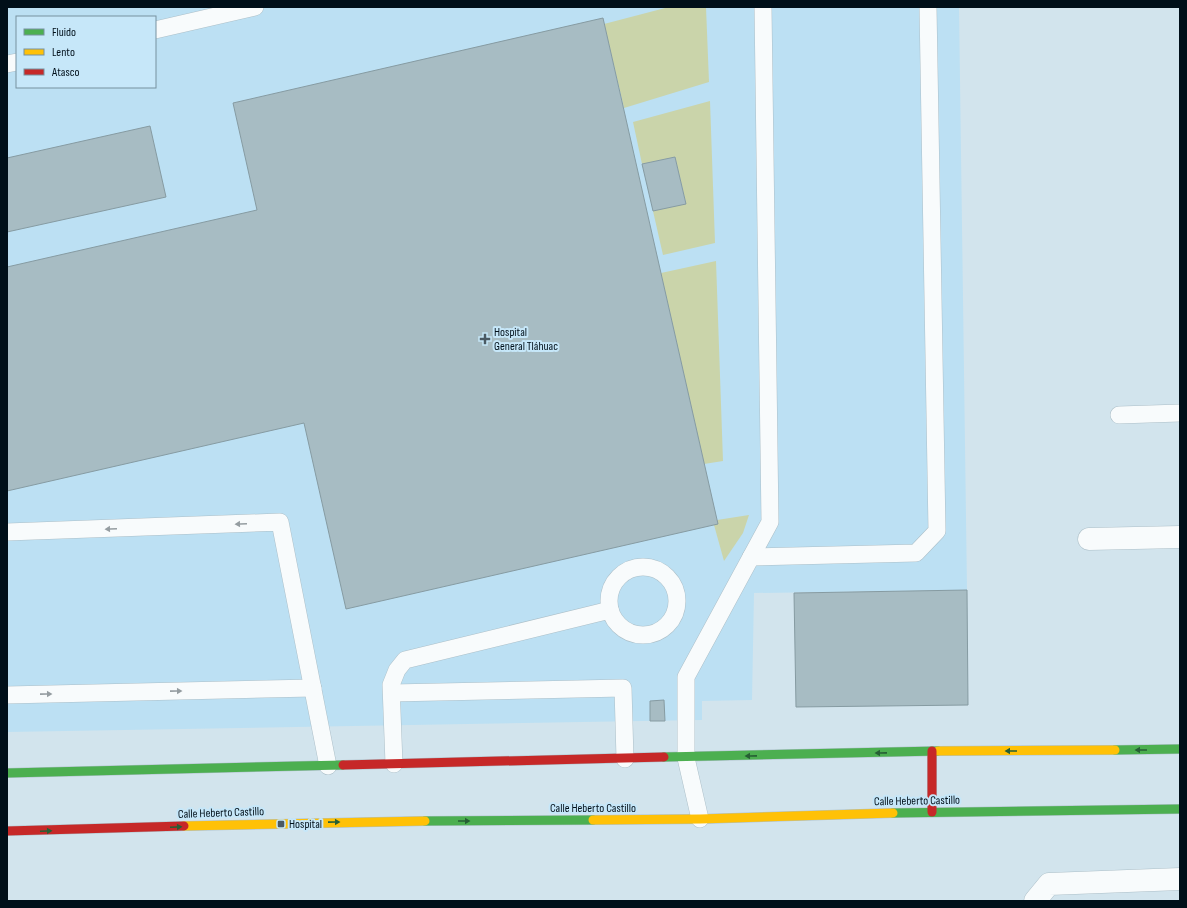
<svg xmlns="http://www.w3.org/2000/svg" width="1187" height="908" font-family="'Sofia Sans Condensed',sans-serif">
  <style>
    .built { fill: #bce0f3; fill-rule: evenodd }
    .green { fill: #cad4aa }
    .building { fill: #a7bcc3; stroke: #869ba2 }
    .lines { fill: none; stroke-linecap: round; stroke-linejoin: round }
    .lane-casing { stroke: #acbfc8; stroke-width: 18 }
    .street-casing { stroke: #acbfc8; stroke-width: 23 }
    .fast-casing { stroke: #acbfc8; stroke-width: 10 }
    .slow-casing { stroke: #acbfc8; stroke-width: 10 }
    .jam-casing { stroke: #acbfc8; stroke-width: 10 }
    .lane { stroke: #f8fbfc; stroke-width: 17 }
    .street { stroke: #f8fbfc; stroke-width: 22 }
    .fast { stroke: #4caf50; stroke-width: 9 }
    .slow { stroke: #ffc107; stroke-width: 9 }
    .jam { stroke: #c62828; stroke-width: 9 }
    .oneway { fill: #959da1 }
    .oneway2 { fill: #265f34 }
    .poi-dot { fill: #4a5a63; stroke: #c6e7f9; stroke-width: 1.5 }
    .labels { text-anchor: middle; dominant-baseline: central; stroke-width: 4; stroke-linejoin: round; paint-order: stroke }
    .poi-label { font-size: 12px; fill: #000f19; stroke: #c6e7f9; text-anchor: start }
    .street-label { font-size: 12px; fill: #000f19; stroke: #c6e7f9 }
  </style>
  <rect width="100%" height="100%" fill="#d2e4ed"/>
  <path class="built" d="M 7,7 L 959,7 L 967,590 L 754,593 L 752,700 L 702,701 L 702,720 L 7,732 ZM 17,17 L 155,17 L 155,87 L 17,87 Z"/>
  <g class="green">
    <path d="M 669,7 L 706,7 L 709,82 L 624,108 L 604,24 Z"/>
    <path d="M 710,101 L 715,243 L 663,255 L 653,211 L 686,203 L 675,157 L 642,164 L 633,122 Z"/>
    <path d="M 716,261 L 723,461 L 704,464 L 661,273 Z"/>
    <path d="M 749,515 L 743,533 L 724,561 L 714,525 L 717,520 Z"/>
  </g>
  <g class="building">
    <path d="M 603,18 L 718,524 L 346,609 L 304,423 L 7,491 L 7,267 L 257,210 L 233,103 Z"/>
    <path d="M 150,126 L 166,197 L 7,232 L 7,158 Z"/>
    <path d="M 675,157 L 686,204 L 653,211 L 642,164 Z"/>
    <path d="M 967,590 L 968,705 L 796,707 L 794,593 Z"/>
    <path d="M 664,700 L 665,721 L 650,721 L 650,701 Z"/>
  </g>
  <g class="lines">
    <defs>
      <g id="lane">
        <path d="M 155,30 L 255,7"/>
        <path d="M 7,64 L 17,62"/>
        <path d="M 1119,415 L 1180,413"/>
        <path d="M 7,532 L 280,522 L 328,766"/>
        <path d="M 751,557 L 916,553 L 937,531 L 928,7"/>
        <circle cx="643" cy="601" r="34"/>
        <path d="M 392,693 L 623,688 L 625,759"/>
        <path d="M 7,695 L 313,688"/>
        <path d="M 394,764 L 391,685 L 397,670 L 405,660 L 610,610"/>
        <path d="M 700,819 L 686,758 L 686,677 L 770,522 L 763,7"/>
      </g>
      <g id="street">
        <path d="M 1089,539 L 1180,537"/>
        <path d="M 1035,901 L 1049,884 L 1180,879"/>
      </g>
      <g id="fast">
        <path d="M 1115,750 L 1180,749"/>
        <path d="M 664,757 L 938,751"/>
        <path d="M 7,773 L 343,765"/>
        <path d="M 893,813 L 1180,809"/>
        <path d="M 425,821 L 593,820"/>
      </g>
      <g id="slow">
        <path d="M 938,751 L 1115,750"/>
        <path d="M 593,820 L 700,819 L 893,813"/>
        <path d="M 184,826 L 425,821"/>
      </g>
      <g id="jam">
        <path d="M 932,751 L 932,812"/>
        <path d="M 343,765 L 664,757"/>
        <path d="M 7,831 L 184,826"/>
      </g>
    </defs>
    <use href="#lane" class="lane-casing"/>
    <use href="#street" class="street-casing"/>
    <use href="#fast" class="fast-casing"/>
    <use href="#slow" class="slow-casing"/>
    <use href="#jam" class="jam-casing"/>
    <use href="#lane" class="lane"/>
    <use href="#street" class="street"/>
    <use href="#fast" class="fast"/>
    <use href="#slow" class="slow"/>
    <use href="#jam" class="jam"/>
  </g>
  <defs><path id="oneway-solid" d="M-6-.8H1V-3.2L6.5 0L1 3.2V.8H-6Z"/></defs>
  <g class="oneway">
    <use href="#oneway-solid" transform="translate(241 524) rotate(178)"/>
    <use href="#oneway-solid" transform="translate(111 529) rotate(178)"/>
    <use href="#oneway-solid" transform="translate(176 691) rotate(-1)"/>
    <use href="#oneway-solid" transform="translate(46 694) rotate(-1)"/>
  </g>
  <g class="oneway2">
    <use href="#oneway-solid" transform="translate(1141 750) rotate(180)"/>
    <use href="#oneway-solid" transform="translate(1011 751) rotate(180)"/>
    <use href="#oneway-solid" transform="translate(881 753) rotate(179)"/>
    <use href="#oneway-solid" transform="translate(751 756) rotate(179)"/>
    <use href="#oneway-solid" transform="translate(464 821)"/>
    <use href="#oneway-solid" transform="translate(334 822) rotate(-1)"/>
    <use href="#oneway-solid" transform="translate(176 827) rotate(-2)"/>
    <use href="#oneway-solid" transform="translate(46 831) rotate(-2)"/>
  </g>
  <g class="poi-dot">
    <path d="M483 333h4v4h4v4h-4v4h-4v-4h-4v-4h4z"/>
    <rect x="277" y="820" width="8" height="8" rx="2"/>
  </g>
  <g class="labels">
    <g class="poi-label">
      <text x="494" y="332">Hospital<tspan x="494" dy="14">General Tláhuac</tspan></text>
      <text x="289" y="824">Hospital</text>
    </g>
    <g class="street-label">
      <text transform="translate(917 801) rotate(-1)">Calle Heberto Castillo</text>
      <text x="593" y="808">Calle Heberto Castillo</text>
      <text transform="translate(221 813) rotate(-2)">Calle Heberto Castillo</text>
    </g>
  </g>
  <rect width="1187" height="908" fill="none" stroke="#000f19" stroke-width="16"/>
  <rect x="16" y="16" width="140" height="72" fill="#c6e7f9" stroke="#77919f"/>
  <rect x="24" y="29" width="20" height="6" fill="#4caf50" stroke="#77919f"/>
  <text x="52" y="36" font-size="12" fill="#000f19">Fluido</text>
  <rect x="24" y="49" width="20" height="6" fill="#ffc107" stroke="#77919f"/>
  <text x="52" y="56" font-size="12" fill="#000f19">Lento</text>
  <rect x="24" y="69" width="20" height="6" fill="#c62828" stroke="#77919f"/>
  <text x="52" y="76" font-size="12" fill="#000f19">Atasco</text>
</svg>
